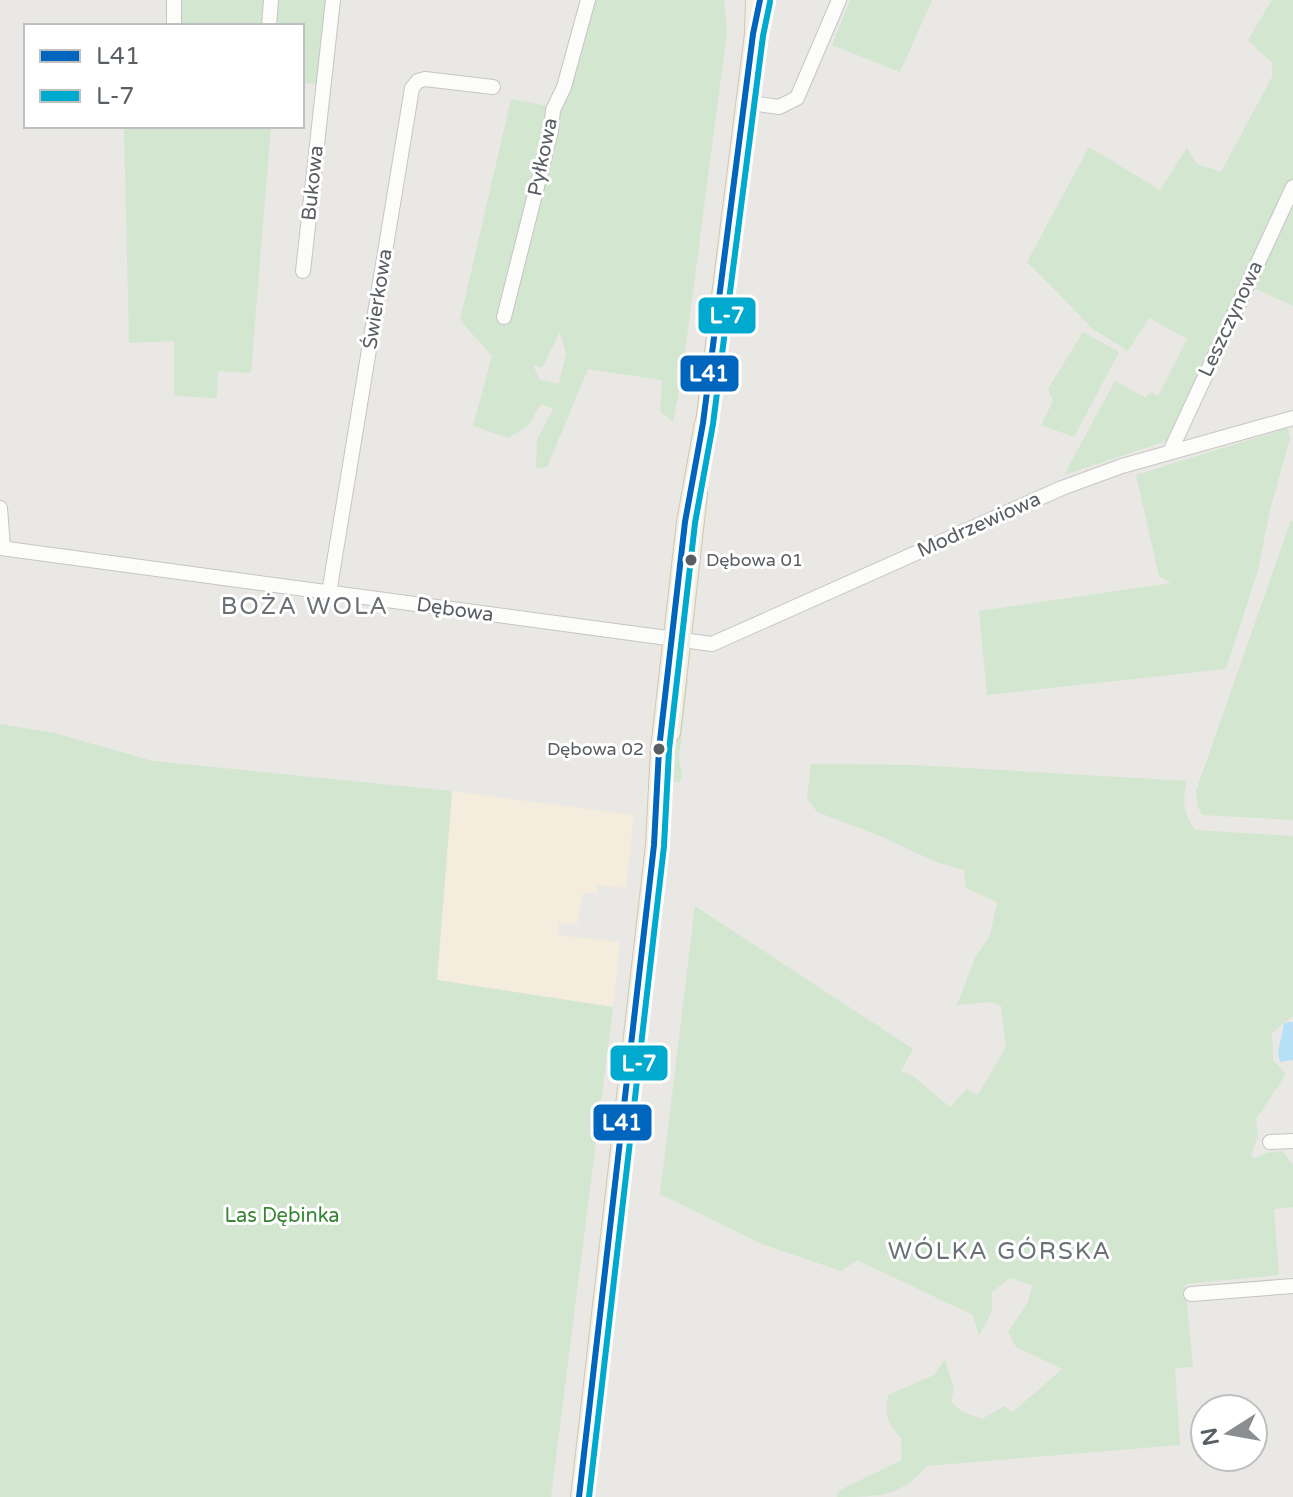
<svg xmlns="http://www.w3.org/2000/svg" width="1293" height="1497" font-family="'Varela Round',sans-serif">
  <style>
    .commercial { fill: #f4ecdc }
    .green { fill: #d3e6cf; fill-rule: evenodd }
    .water { fill: #b5e0f6 }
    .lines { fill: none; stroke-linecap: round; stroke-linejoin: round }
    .minor-casing { stroke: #c5c5c4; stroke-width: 16 }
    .major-casing { stroke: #d1c6b1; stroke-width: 18 }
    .minor { stroke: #fcfcfb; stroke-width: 14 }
    .major { stroke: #f2efe7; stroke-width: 16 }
    .bus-1-casing { stroke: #fff; stroke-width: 12 }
    .bus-2-casing { stroke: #fff; stroke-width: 12 }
    .bus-1 { stroke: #0065bd; stroke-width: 6 }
    .bus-2 { stroke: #00a9ce; stroke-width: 6 }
    .bus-dot { fill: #595e62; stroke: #fff; stroke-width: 3 }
    .labels { text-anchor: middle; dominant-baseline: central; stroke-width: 6; stroke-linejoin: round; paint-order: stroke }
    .bus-label { font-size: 18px; fill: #595e62; stroke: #fff; text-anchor: start }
    .street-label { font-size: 20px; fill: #595e62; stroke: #fff }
    .park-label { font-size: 20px; fill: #398536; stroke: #fff }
    .quarter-label { font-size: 24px; letter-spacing: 2px; fill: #6a7074; stroke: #fff }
    .line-badge { stroke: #fff; stroke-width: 3 }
    .badge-label { font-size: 22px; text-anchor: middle; font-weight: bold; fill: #fff }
  </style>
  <rect width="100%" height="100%" fill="#e9e8e4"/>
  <path class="commercial" d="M 452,791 L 634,815 L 626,888 L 598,885 L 597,893 L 583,893 L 577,924 L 559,923 L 558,935 L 620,942 L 613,1007 L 436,980 Z"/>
  <g class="green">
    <path d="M 179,0 L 330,0 L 320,84 L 302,83 L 302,26 L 179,26 Z"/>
    <path d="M 589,0 L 724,0 L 727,32 L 682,375 L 673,422 L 660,411 L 662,380 L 588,369 L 547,467 L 536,468 L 537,440 L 553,409 L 541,404 L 528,426 L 508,438 L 473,426 L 492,356 L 460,320 L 511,99 L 563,109 ZM 560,332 L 566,353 L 559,384 L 540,380 L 533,365 L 542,368 Z"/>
    <path d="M 850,0 L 932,0 L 900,72 L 832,45 Z"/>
    <path d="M 1272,0 L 1293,0 L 1293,306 L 1250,286 L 1175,438 L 1064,475 L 1115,381 L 1145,397 L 1151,392 L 1158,396 L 1187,339 L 1149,318 L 1128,351 L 1093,329 L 1027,262 L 1089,147 L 1160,190 L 1187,148 L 1197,164 L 1221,172 L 1272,77 L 1272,63 L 1248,40 Z"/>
    <path d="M 124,126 L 271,126 L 251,373 L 218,371 L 217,398 L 174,396 L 174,341 L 129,343 Z"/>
    <path d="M 1083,332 L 1119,352 L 1074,437 L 1041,425 L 1053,401 L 1048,389 Z"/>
    <path d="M 1287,428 L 1290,438 L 1270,510 L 1258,570 L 1226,669 L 987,695 L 979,611 L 1171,583 L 1159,576 L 1136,475 Z"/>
    <path d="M 1291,520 L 1293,522 L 1293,820 L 1202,815 L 1198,807 L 1196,791 Z"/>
    <path d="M 682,678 L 688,679 L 679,757 L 682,777 L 679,783 L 673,781 L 672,768 Z"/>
    <path d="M 0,724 L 54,733 L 153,761 L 452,791 L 437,980 L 613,1007 L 551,1497 L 0,1497 Z"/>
    <path d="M 811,764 L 914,765 L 1187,781 C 1182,801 1183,812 1195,830 L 1293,836 L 1293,1016 L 1272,1033 L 1273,1060 L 1286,1074 L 1256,1119 L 1258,1135 L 1251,1156 L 1255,1158 L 1267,1153 L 1282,1151 L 1293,1164 L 1293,1207 L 1274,1209 L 1279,1275 L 1185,1284 L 1193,1367 L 1175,1368 L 1180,1445 L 927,1466 C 901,1497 876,1497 837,1497 L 838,1491 L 902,1460 L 901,1438 C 887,1423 885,1415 888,1395 L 934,1375 L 945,1359 L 954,1389 L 951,1402 L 963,1412 L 982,1419 L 1004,1406 L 1013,1412 L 1062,1369 L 1016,1347 L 1008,1332 L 1028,1302 L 1032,1285 L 1010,1278 L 992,1292 L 992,1311 L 979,1336 L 973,1315 L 857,1260 L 841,1271 L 762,1244 L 660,1194 L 695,906 L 913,1049 L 901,1071 L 913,1076 L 950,1107 L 967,1089 L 978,1095 L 1006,1047 L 1001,1006 L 992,1002 L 957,1005 L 975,958 L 990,936 L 997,902 L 966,888 L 964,870 L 936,862 L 880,836 L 817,812 L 807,798 Z"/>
  </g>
  <path class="water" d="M 1289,1022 L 1293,1022 L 1293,1060 L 1280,1062 L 1278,1053 L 1284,1024 Z"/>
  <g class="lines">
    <defs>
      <g id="minor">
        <path d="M 174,26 L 174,0"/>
        <path d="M 269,26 L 271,0"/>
        <path d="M 744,102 L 779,107 L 797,98 L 839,0"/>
        <path d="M 303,271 L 333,0"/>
        <path d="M 504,317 L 551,131 L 553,110 L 564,87 L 588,0"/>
        <path d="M 1170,452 L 1293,187"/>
        <path d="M 0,508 L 3,548"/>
        <path d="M 0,548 L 712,644 L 1062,488 L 1122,466 L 1293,418"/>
        <path d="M 329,593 L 412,88 L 418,81 L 425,79 L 493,87"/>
        <path d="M 1270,1142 L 1293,1141"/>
        <path d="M 1191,1294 L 1293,1286"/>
      </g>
      <g id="major">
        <path d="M 703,431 L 753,34 L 754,0"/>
        <path d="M 672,733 L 699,494"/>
        <path d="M 579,1497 L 654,845 L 659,749 L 685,522 L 703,423"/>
      </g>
    </defs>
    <use href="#minor" class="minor-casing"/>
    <use href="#major" class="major-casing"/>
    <use href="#minor" class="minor"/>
    <use href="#major" class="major"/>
    <defs>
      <path id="bus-1" d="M 579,1497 L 654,845 L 659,749 L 685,522 L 703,423 L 753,34 L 760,0"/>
      <path id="bus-2" d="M 589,1497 L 664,846 L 669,750 L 695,523 L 713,424 L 763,36 L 770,2"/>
    </defs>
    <use href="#bus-1" class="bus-1-casing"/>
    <use href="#bus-2" class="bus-2-casing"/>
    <use href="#bus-1" class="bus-1"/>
    <use href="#bus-2" class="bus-2"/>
  </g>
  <g class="bus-dot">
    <circle cx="691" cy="560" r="7"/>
    <circle cx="659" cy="749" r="7"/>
  </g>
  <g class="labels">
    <g class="bus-label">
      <text x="706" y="560">Dębowa 01</text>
      <text x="644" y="749" text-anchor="end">Dębowa 02</text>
    </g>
    <g class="street-label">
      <text transform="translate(543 157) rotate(-78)">Pyłkowa</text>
      <text transform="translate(313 183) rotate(-84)">Bukowa</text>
      <text transform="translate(378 299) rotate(-81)">Świerkowa</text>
      <text transform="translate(1231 319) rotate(-65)">Leszczynowa</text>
      <text transform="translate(979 525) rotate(-24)">Modrzewiowa</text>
      <text transform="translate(455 610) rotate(8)">Dębowa</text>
    </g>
    <g class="park-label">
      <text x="282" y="1216">Las Dębinka</text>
    </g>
    <g class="quarter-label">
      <text x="305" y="606">BOŻA WOLA</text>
      <text x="1000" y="1251">WÓLKA GÓRSKA</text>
    </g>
  </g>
  <g class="line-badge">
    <rect x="697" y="296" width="60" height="39" rx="8" fill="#00a9ce"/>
    <rect x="679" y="354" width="61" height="39" rx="8" fill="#0065bd"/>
    <rect x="609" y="1044" width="60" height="38" rx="8" fill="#00a9ce"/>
    <rect x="592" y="1103" width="61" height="39" rx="8" fill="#0065bd"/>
  </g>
  <g class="badge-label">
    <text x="727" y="323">L-7</text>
    <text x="709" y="381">L41</text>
    <text x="639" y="1071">L-7</text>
    <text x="622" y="1130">L41</text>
  </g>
  <rect x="24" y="24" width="280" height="104" fill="#ffffff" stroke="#bdbfc0" stroke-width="2"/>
  <rect x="40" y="50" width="40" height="12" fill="#0065bd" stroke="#bdbfc0" stroke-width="2"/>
  <text x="96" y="64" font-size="24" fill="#595e62">L41</text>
  <rect x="40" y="90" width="40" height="12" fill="#00a9ce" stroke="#bdbfc0" stroke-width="2"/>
  <text x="96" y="104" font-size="24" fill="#595e62">L-7</text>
  <g transform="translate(1229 1433) rotate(259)"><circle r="38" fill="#ffffff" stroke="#bdbfc0" stroke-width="2"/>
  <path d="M0-6L14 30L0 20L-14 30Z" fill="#8b8e90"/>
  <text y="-12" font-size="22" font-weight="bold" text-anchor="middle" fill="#595e62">N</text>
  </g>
</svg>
